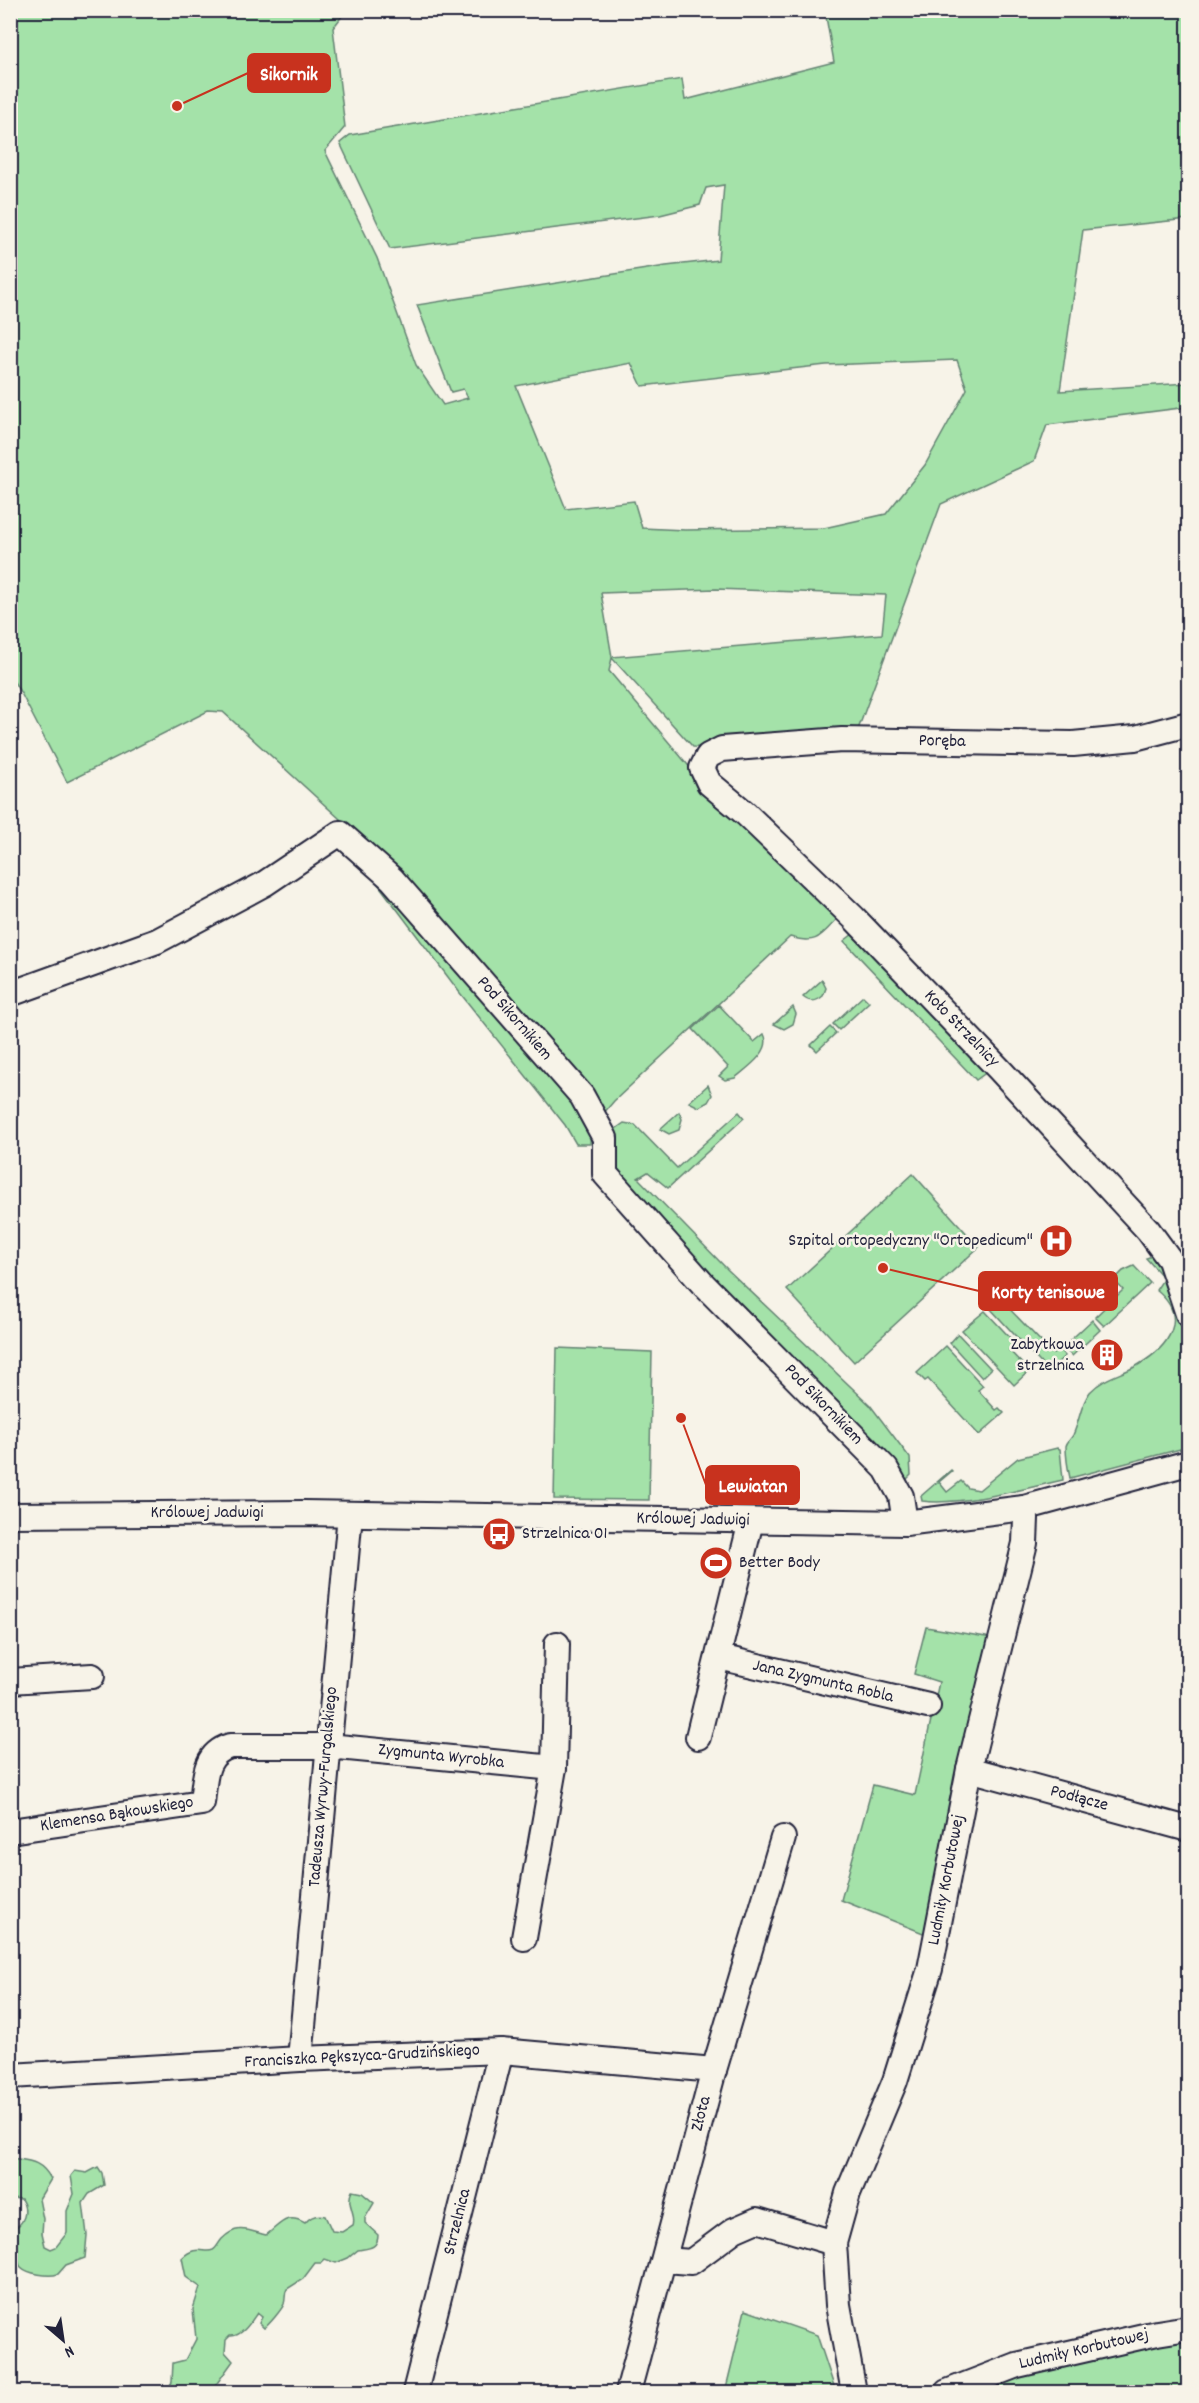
<svg xmlns="http://www.w3.org/2000/svg" width="1199" height="2403" font-family="Dekko,sans-serif">
  <style>
    .green { fill: #a4e2a9; stroke: #638272; stroke-width: 1.5; fill-rule: evenodd }
    .lines { fill: none; stroke-linecap: round; stroke-linejoin: round }
    .minor-casing { stroke: #22223b; stroke-width: 28 }
    .minor { stroke: #f7f3e8; stroke-width: 24 }
    .labels { text-anchor: middle; dominant-baseline: central; stroke-width: 5; stroke-linejoin: round; paint-order: stroke }
    .street-label { font-size: 18px; fill: #22223b; stroke: #f7f3e8 }
    .poi-label { font-size: 18px; fill: #22223b; stroke: #f7f3e8; text-anchor: end }
    .leader { fill: none; stroke: #c8321e; stroke-width: 2 }
    .callout-dot { fill: #c8321e; stroke: #f7f3e8; stroke-width: 2 }
    .callout { fill: #c8321e; stroke: #c8321e; stroke-width: 2 }
    .callout-label { font-size: 20px; text-anchor: middle; font-weight: bold; fill: #fff }
  </style>
  <rect width="100%" height="100%" fill="#f7f3e8"/>
  <filter id="ink" filterUnits="userSpaceOnUse"><feTurbulence type="fractalNoise" baseFrequency=".0167" numOctaves="2"/><feDisplacementMap in="SourceGraphic" scale="12" xChannelSelector="R" yChannelSelector="G"/><feConvolveMatrix kernelMatrix="1 2 1 2 8 2 1 2 1" color-interpolation-filters="sRGB"/></filter>
  <g filter="url(#ink)">
    <g class="green">
      <path d="M 10,11 L 346,11 L 333,28 L 345,127 L 325,151 L 377,258 L 416,365 L 443,405 L 468,398 L 463,389 L 451,392 L 417,305 L 666,266 L 718,260 L 724,185 L 706,188 L 700,205 L 660,215 L 390,249 L 340,143 L 350,135 L 682,79 L 685,100 L 834,62 L 825,11 L 1188,11 L 1188,219 L 1083,230 L 1060,391 L 1188,383 L 1188,407 L 1047,425 L 1034,461 L 941,504 L 856,735 L 711,748 L 693,747 L 612,658 L 609,671 L 698,777 L 838,918 C 820,937 817,945 790,937 L 614,1101 L 591,1128 L 590,1144 L 576,1144 L 565,1125 L 460,993 L 360,860 L 362,843 L 340,819 L 223,712 L 208,711 L 67,782 L 22,695 L 11,677 ZM 957,360 L 967,389 L 925,465 L 886,514 L 824,528 L 685,530 L 642,528 L 634,501 L 566,509 L 516,386 L 631,363 L 642,386 L 826,365 ZM 716,589 L 886,595 L 882,634 L 612,657 L 601,593 Z"/>
      <path d="M 853,934 L 991,1069 L 976,1080 L 844,941 Z"/>
      <path d="M 822,980 L 826,988 L 823,996 C 816,1002 810,1003 803,997 Z"/>
      <path d="M 863,996 L 869,1002 L 839,1030 L 833,1024 Z"/>
      <path d="M 719,1005 L 754,1042 L 764,1034 C 773,1051 747,1068 735,1078 L 725,1080 L 719,1076 L 728,1067 L 693,1029 Z"/>
      <path d="M 793,1007 L 796,1014 L 793,1024 L 784,1029 L 774,1024 Z"/>
      <path d="M 830,1027 L 836,1033 L 817,1051 L 811,1045 Z"/>
      <path d="M 708,1085 L 712,1095 L 708,1102 L 699,1107 L 689,1102 Z"/>
      <path d="M 679,1112 L 682,1119 L 679,1130 L 669,1134 L 660,1129 Z"/>
      <path d="M 739,1112 L 744,1118 L 668,1188 L 648,1172 L 638,1178 L 728,1270 L 870,1405 L 910,1458 L 911,1475 L 903,1483 L 611,1173 L 610,1133 L 624,1123 L 635,1125 L 677,1168 Z"/>
      <path d="M 913,1174 L 979,1247 L 854,1362 L 787,1290 Z"/>
      <path d="M 1159,1254 L 1186,1314 L 1188,1337 L 1188,1447 L 1070,1478 C 1068,1469 1066,1456 1066,1446 C 1067,1441 1071,1439 1073,1435 C 1080,1420 1080,1405 1090,1392 C 1104,1377 1121,1375 1138,1365 C 1169,1347 1190,1317 1156,1290 L 1164,1278 L 1146,1258 Z"/>
      <path d="M 1134,1266 L 1150,1283 L 1104,1326 L 1095,1317 L 1123,1290 L 1114,1280 L 1123,1271 Z"/>
      <path d="M 999,1298 L 1053,1354 L 1059,1349 L 1065,1356 L 1048,1371 L 989,1307 Z"/>
      <path d="M 985,1311 L 1016,1344 L 1009,1350 L 1029,1371 L 1014,1385 L 962,1330 Z"/>
      <path d="M 1092,1320 L 1100,1330 L 1072,1356 L 1063,1347 Z"/>
      <path d="M 958,1334 L 991,1369 L 982,1378 L 950,1343 Z"/>
      <path d="M 946,1346 L 983,1386 L 978,1390 L 996,1410 L 999,1408 L 1004,1413 L 979,1435 L 928,1379 L 925,1381 L 917,1373 Z"/>
      <path d="M 557,1348 L 652,1352 L 649,1500 L 554,1499 Z"/>
      <path d="M 1057,1448 L 1060,1449 L 1063,1480 C 1023,1489 962,1506 922,1501 L 921,1496 L 951,1470 L 952,1471 L 939,1482 L 947,1492 L 961,1481 L 968,1488 L 979,1490 L 1018,1458 Z"/>
      <path d="M 926,1627 L 986,1637 L 990,1640 L 928,1935 L 841,1900 L 873,1785 L 915,1795 L 939,1682 L 914,1674 Z"/>
      <path d="M 11,2158 C 29,2161 41,2160 51,2179 L 39,2199 L 43,2219 L 42,2233 L 45,2246 L 51,2249 L 56,2247 L 67,2233 L 67,2211 L 74,2194 L 71,2176 L 75,2171 L 87,2173 L 98,2167 L 102,2173 L 104,2185 L 89,2194 L 83,2203 L 87,2235 L 85,2258 L 66,2265 L 58,2274 C 49,2277 28,2274 21,2267 C 18,2264 18,2257 17,2253 L 11,2255 L 11,2230 C 24,2225 29,2211 21,2199 L 11,2198 Z"/>
      <path d="M 352,2191 L 362,2193 L 374,2203 L 365,2218 L 365,2223 L 378,2235 C 378,2249 368,2248 358,2250 L 348,2258 L 336,2263 L 325,2259 L 321,2263 L 315,2263 L 303,2279 L 287,2289 C 284,2294 286,2298 284,2304 C 282,2309 269,2325 264,2328 L 259,2323 L 262,2317 L 257,2313 C 250,2323 242,2337 230,2336 L 226,2340 L 225,2352 L 233,2361 L 215,2386 L 215,2392 L 166,2392 L 172,2382 L 173,2363 L 185,2360 L 196,2339 L 193,2309 L 200,2287 L 186,2277 L 182,2258 C 196,2244 204,2254 213,2250 C 217,2248 219,2242 222,2239 C 237,2224 247,2230 266,2235 C 280,2225 286,2212 305,2223 C 310,2217 317,2214 325,2216 L 332,2231 L 342,2232 L 353,2225 C 357,2213 345,2204 352,2191 Z"/>
      <path d="M 745,2310 L 817,2335 L 836,2392 L 725,2392 Z"/>
      <path d="M 1188,2337 L 1188,2392 L 970,2392 L 1094,2354 Z"/>
    </g>
    <g class="lines">
      <defs>
        <g id="minor">
          <path d="M 1188,724 L 1135,738 L 1073,744 L 842,740 L 722,749 L 708,756 L 702,768 L 709,783 L 746,814 L 854,918 L 999,1069 L 1148,1230 L 1170,1260 L 1188,1314"/>
          <path d="M 10,994 L 157,941 L 264,884 L 340,833 L 392,879 L 582,1096 L 605,1138 L 605,1174 L 702,1283 L 886,1469 L 901,1496 L 905,1523"/>
          <path d="M 10,1515 L 304,1513 L 905,1523 L 1024,1508 L 1188,1463"/>
          <path d="M 719,1657 L 928,1706"/>
          <path d="M 10,1681 L 92,1676"/>
          <path d="M 698,1737 L 751,1521"/>
          <path d="M 969,1769 L 1188,1829"/>
          <path d="M 10,1831 L 202,1803 C 205,1780 203,1754 230,1746 L 328,1746 L 554,1768"/>
          <path d="M 524,1938 L 554,1768 L 557,1644"/>
          <path d="M 300,2059 L 350,1514"/>
          <path d="M 10,2076 L 300,2059 L 501,2051 L 714,2070"/>
          <path d="M 665,2260 L 691,2262 L 734,2230 L 757,2220 L 834,2243"/>
          <path d="M 415,2392 L 501,2051"/>
          <path d="M 628,2392 L 714,2070 L 783,1838"/>
          <path d="M 854,2392 L 838,2305 L 834,2243 L 848,2193 L 895,2081 L 930,1969 L 969,1769 L 1025,1543 L 1026,1518 L 1024,1508"/>
          <path d="M 947,2392 L 1017,2365 L 1157,2333 L 1188,2328"/>
        </g>
      </defs>
      <use href="#minor" class="minor-casing"/>
      <use href="#minor" class="minor"/>
    </g>
  </g>
  <defs>
    <symbol id="hospital-disc" viewBox="-11 -11 22 22"><circle r="9.5" fill="#c8321e" stroke="#f7f3e8"/><path d="M-5-5h3v3.5h4V-5h3V5h-3V1.5h-4V5h-3Z" fill="#fff"/></symbol>
    <symbol id="building-disc" viewBox="-11 -11 22 22"><circle r="9.5" fill="#c8321e" stroke="#f7f3e8"/><path d="M-4-6H4V6H1V3H-1V6H-4ZM-2.5-4.3h1.7v1.8h-1.7ZM.8-4.3h1.7v1.8H.8ZM-2.5-1h1.7V.8h-1.7ZM.8-1h1.7V.8H.8Z" fill="#fff"/></symbol>
    <symbol id="bus-disc" viewBox="-11 -11 22 22"><circle r="9.5" fill="#c8321e" stroke="#f7f3e8"/><path d="M-5-6H5V4H4V6H2V4H-2V6H-4V4H-5ZM-3.5-4V0h7V-4ZM-3.5 1.2v1.5H-2V1.2ZM2 1.2v1.5H3.5V1.2Z" fill="#fff"/></symbol>
    <symbol id="stadium-disc" viewBox="-11 -11 22 22"><circle r="9.5" fill="#c8321e" stroke="#f7f3e8"/><path d="M0-5a6.5 5 0 1 0 0 10a6.5 5 0 1 0 0-10ZM-3.5-1.8h7v3.6h-7Z" fill="#fff"/></symbol>
  </defs>
  <g fill-rule="evenodd">
    <use href="#hospital-disc" x="1037" y="1222" width="38" height="38"/>
    <use href="#building-disc" x="1088" y="1336" width="38" height="38"/>
    <use href="#bus-disc" x="480" y="1515" width="38" height="38"/>
    <use href="#stadium-disc" x="697" y="1544" width="38" height="38"/>
  </g>
  <g class="labels">
    <g class="street-label">
      <text transform="translate(942 742) rotate(1)">Poręba</text>
      <text transform="translate(514 1019) rotate(49)">Pod Sikornikiem</text>
      <text transform="translate(961 1029) rotate(46)">Koło Strzelnicy</text>
      <text transform="translate(823 1405) rotate(46)">Pod Sikornikiem</text>
      <text x="207" y="1513">Królowej Jadwigi</text>
      <text transform="translate(693 1520) rotate(1)">Królowej Jadwigi</text>
      <text transform="translate(823 1682) rotate(13)">Jana Zygmunta Robla</text>
      <text transform="translate(441 1757) rotate(6)">Zygmunta Wyrobka</text>
      <text transform="translate(324 1787) rotate(-85)">Tadeusza Wyrwy-Furgalskiego</text>
      <text transform="translate(1079 1799) rotate(15)">Podłącze</text>
      <text transform="translate(117 1815) rotate(-9)">Klemensa Bąkowskiego</text>
      <text transform="translate(947 1880) rotate(-79)">Ludmiły Korbutowej</text>
      <text transform="translate(362 2057) rotate(-3)">Franciszka Pększyca-Grudzińskiego</text>
      <text transform="translate(702 2114) rotate(-76)">Złota</text>
      <text transform="translate(458 2222) rotate(-76)">Strzelnica</text>
      <text transform="translate(1084 2350) rotate(-13)">Ludmiły Korbutowej</text>
    </g>
    <g class="poi-label">
      <text x="1033" y="1241">Szpital ortopedyczny "Ortopedicum"</text>
      <text x="1084" y="1345">Zabytkowa<tspan x="1084" dy="21">strzelnica</tspan></text>
      <text x="522" y="1534" text-anchor="start">Strzelnica 01</text>
      <text x="739" y="1563" text-anchor="start">Better Body</text>
    </g>
  </g>
  <path class="leader" d="M177 106L248 73M883 1268L979 1291M681 1418L706 1485"/>
  <g class="callout-dot">
    <circle cx="177" cy="106" r="6"/>
    <circle cx="883" cy="1268" r="6"/>
    <circle cx="681" cy="1418" r="6"/>
  </g>
  <g class="callout">
    <rect x="248" y="54" width="82" height="38" rx="6"/>
    <rect x="979" y="1272" width="138" height="38" rx="6"/>
    <rect x="706" y="1466" width="93" height="38" rx="6"/>
  </g>
  <g class="callout-label">
    <text x="289" y="80">Sikornik</text>
    <text x="1048" y="1298">Korty tenisowe</text>
    <text x="753" y="1492">Lewiatan</text>
  </g>
  <rect width="1199" height="2403" fill="none" stroke="#f7f3e8" stroke-width="36"/>
  <rect x="18" y="18" width="1163" height="2367" fill="none" stroke="#22223b" stroke-width="2" filter="url(#ink)"/>
  <g transform="translate(63 2340) rotate(151)" stroke="#f7f3e8" stroke-width="4.5" paint-order="stroke">
  <path d="M0-4.5L10 22L0 15L-10 22Z" fill="#22223b"/>
  <text y="-9" font-size="16" font-weight="bold" text-anchor="middle" fill="#22223b">N</text>
  </g>
</svg>
